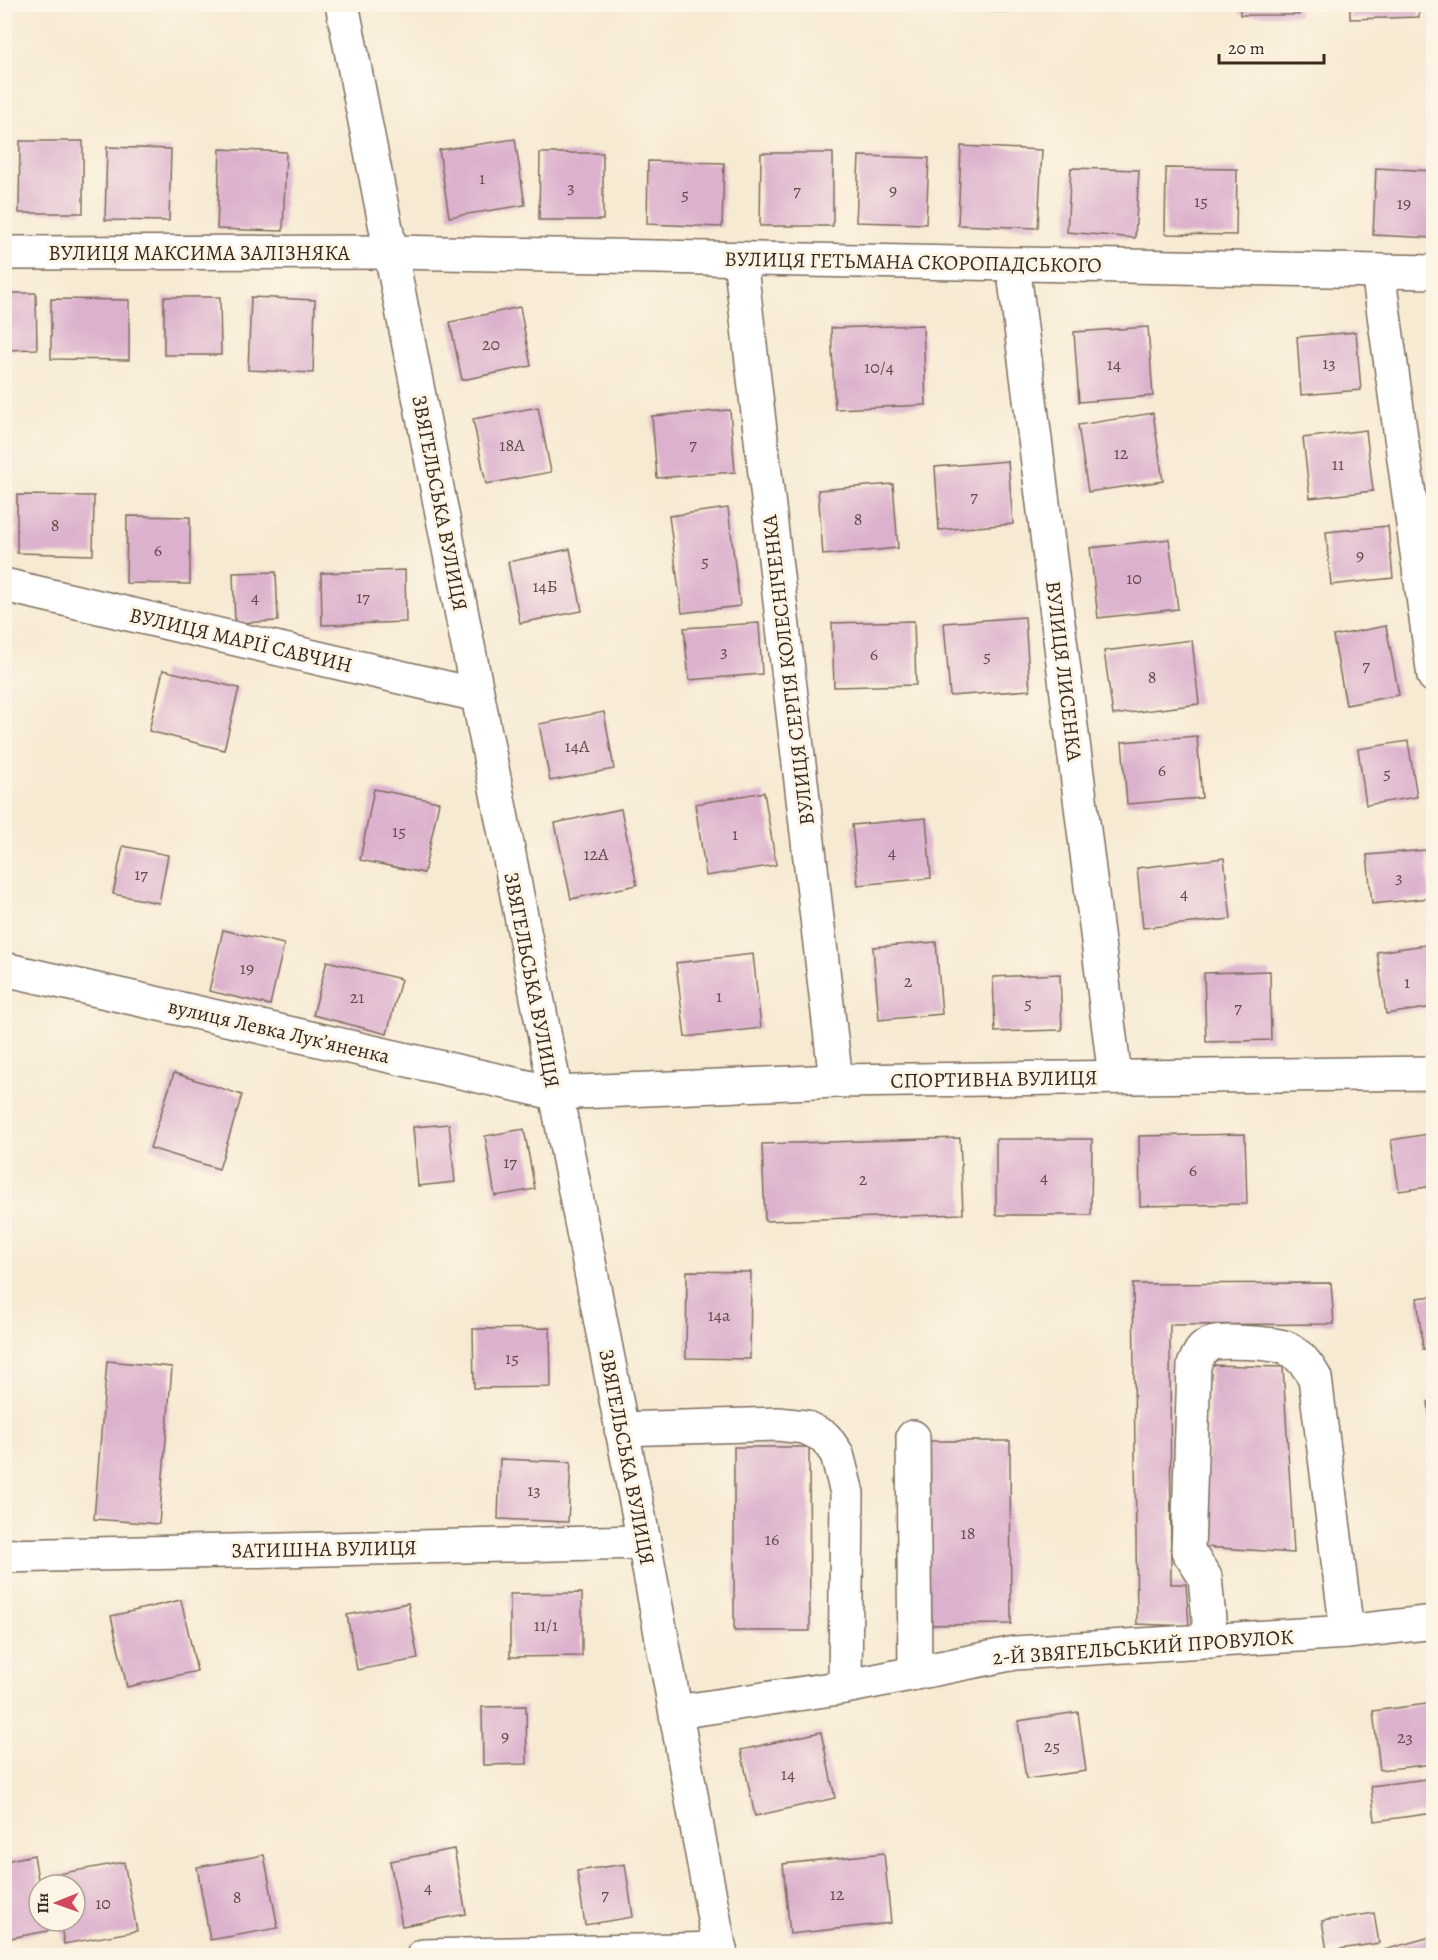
<svg xmlns="http://www.w3.org/2000/svg" width="1438" height="1960" font-family="Alegreya,serif">
  <style>
    .building { fill: #dcb1cd }
    .lines { fill: none; stroke-linecap: round; stroke-linejoin: round }
    .minor-casing { stroke: #7d6d5d; stroke-width: 36 }
    .minor { stroke: #fff; stroke-width: 33 }
    .labels { text-anchor: middle; dominant-baseline: central; stroke-width: 6; stroke-linejoin: round; paint-order: stroke }
    .number-label { font-size: 18px; fill: #634c4a }
    .street-label { font-size: 21px; fill: #3b2a1e; stroke: #fcf5e5 }
  </style>
  <rect width="100%" height="100%" fill="#fcf5e5"/>
  <filter id="ink" filterUnits="userSpaceOnUse"><feTurbulence type="fractalNoise" baseFrequency=".0167" numOctaves="2"/><feDisplacementMap in="SourceGraphic" scale="12" xChannelSelector="R" yChannelSelector="G"/><feConvolveMatrix kernelMatrix="1 2 1 2 8 2 1 2 1" color-interpolation-filters="sRGB"/></filter>
  <filter id="wash" filterUnits="userSpaceOnUse"><feTurbulence type="fractalNoise" baseFrequency=".008" numOctaves="4" result="noise"/><feDisplacementMap in="SourceGraphic" scale="24" xChannelSelector="R" yChannelSelector="G"/><feGaussianBlur stdDeviation="1.35" result="paint"/><feColorMatrix in="noise" values="0 0 0 0 0 0 0 0 0 0 0 0 0 0 0 0 0 1.4 0 .05"/><feComposite in="paint" operator="in"/></filter>
  <g filter="url(#wash)">
    <rect width="100%" height="100%" fill="#f7ead3"/>
    <g id="blocks">
      <g class="building">
        <path d="M 932,4 L 1012,4 L 1012,12 L 932,10 Z"/>
        <rect x="1240" y="4" width="59" height="11"/>
        <path d="M 1350,4 L 1419,4 L 1419,17 L 1350,19 Z"/>
        <path d="M 515,139 L 525,205 L 449,217 L 439,150 Z"/>
        <path d="M 20,141 L 83,141 L 83,213 L 19,213 Z"/>
        <path d="M 961,146 L 1042,150 L 1038,228 L 958,225 Z"/>
        <path d="M 107,147 L 171,149 L 169,221 L 105,220 Z"/>
        <path d="M 220,149 L 286,152 L 283,231 L 217,229 Z"/>
        <path d="M 540,153 L 603,153 L 603,220 L 539,220 Z"/>
        <path d="M 761,153 L 833,153 L 833,226 L 760,226 Z"/>
        <path d="M 859,156 L 929,158 L 926,224 L 856,222 Z"/>
        <path d="M 648,161 L 724,163 L 722,227 L 647,224 Z"/>
        <path d="M 1071,168 L 1139,170 L 1135,238 L 1067,232 Z"/>
        <path d="M 1166,168 L 1237,169 L 1236,235 L 1165,234 Z"/>
        <path d="M 1376,168 L 1434,171 L 1434,238 L 1373,235 Z"/>
        <path d="M 4,293 L 36,293 L 37,349 L 4,350 Z"/>
        <path d="M 164,297 L 220,297 L 221,355 L 164,355 Z"/>
        <path d="M 251,297 L 315,300 L 313,373 L 248,370 Z"/>
        <path d="M 51,299 L 129,300 L 129,360 L 51,359 Z"/>
        <path d="M 520,307 L 531,366 L 462,380 L 450,322 Z"/>
        <path d="M 923,325 L 926,405 L 835,409 L 831,328 Z"/>
        <path d="M 1148,327 L 1153,396 L 1079,402 L 1074,332 Z"/>
        <path d="M 1356,332 L 1361,390 L 1301,395 L 1297,337 Z"/>
        <path d="M 538,407 L 551,472 L 486,484 L 473,419 Z"/>
        <path d="M 730,410 L 735,472 L 657,478 L 652,416 Z"/>
        <path d="M 1153,413 L 1163,481 L 1088,492 L 1078,425 Z"/>
        <path d="M 1366,430 L 1373,491 L 1310,498 L 1303,438 Z"/>
        <path d="M 1008,461 L 1013,524 L 939,530 L 935,467 Z"/>
        <path d="M 893,484 L 898,548 L 823,555 L 818,490 Z"/>
        <path d="M 17,495 L 94,496 L 93,555 L 17,553 Z"/>
        <path d="M 728,508 L 740,606 L 682,613 L 669,516 Z"/>
        <path d="M 127,516 L 190,517 L 190,584 L 126,583 Z"/>
        <path d="M 1388,526 L 1393,578 L 1331,585 L 1326,532 Z"/>
        <path d="M 1169,539 L 1178,609 L 1098,618 L 1090,548 Z"/>
        <path d="M 570,549 L 582,611 L 520,623 L 508,562 Z"/>
        <path d="M 405,570 L 406,622 L 322,625 L 321,573 Z"/>
        <path d="M 276,572 L 278,621 L 235,623 L 233,573 Z"/>
        <path d="M 1025,617 L 1030,690 L 950,696 L 944,623 Z"/>
        <path d="M 914,621 L 916,685 L 834,687 L 832,623 Z"/>
        <path d="M 759,623 L 762,674 L 689,680 L 684,628 Z"/>
        <path d="M 1386,626 L 1399,695 L 1346,705 L 1333,636 Z"/>
        <path d="M 4,633 L 10,635 L 5,652 L 4,652 Z"/>
        <path d="M 1192,640 L 1199,704 L 1113,715 L 1104,651 Z"/>
        <path d="M 163,670 L 239,688 L 224,750 L 149,731 Z"/>
        <path d="M 604,712 L 614,769 L 550,781 L 539,724 Z"/>
        <path d="M 1197,736 L 1202,798 L 1127,804 L 1122,742 Z"/>
        <path d="M 1408,741 L 1417,797 L 1366,805 L 1358,749 Z"/>
        <path d="M 374,789 L 439,802 L 424,873 L 360,860 Z"/>
        <path d="M 764,792 L 776,865 L 706,876 L 695,804 Z"/>
        <path d="M 621,809 L 637,885 L 571,899 L 555,823 Z"/>
        <path d="M 926,818 L 931,878 L 858,885 L 852,825 Z"/>
        <path d="M 123,846 L 168,855 L 159,903 L 113,894 Z"/>
        <path d="M 1426,850 L 1430,898 L 1372,904 L 1367,855 Z"/>
        <path d="M 1224,858 L 1231,919 L 1143,928 L 1137,868 Z"/>
        <path d="M 223,930 L 284,944 L 270,1005 L 209,991 Z"/>
        <path d="M 936,942 L 942,1014 L 879,1020 L 873,947 Z"/>
        <path d="M 1432,944 L 1434,1007 L 1386,1014 L 1377,952 Z"/>
        <path d="M 753,954 L 761,1028 L 685,1037 L 676,963 Z"/>
        <path d="M 327,961 L 401,979 L 387,1034 L 313,1015 Z"/>
        <path d="M 1270,971 L 1271,1040 L 1206,1042 L 1204,973 Z"/>
        <path d="M 1060,974 L 1062,1030 L 995,1032 L 993,977 Z"/>
        <path d="M 174,1073 L 242,1095 L 219,1169 L 150,1148 Z"/>
        <path d="M 449,1124 L 455,1182 L 418,1186 L 413,1127 Z"/>
        <path d="M 524,1129 L 535,1189 L 495,1196 L 485,1136 Z"/>
        <path d="M 1434,1133 L 1434,1186 L 1399,1191 L 1391,1140 Z"/>
        <path d="M 1245,1134 L 1247,1204 L 1140,1206 L 1139,1136 Z"/>
        <path d="M 960,1138 L 963,1214 L 765,1221 L 762,1144 Z"/>
        <path d="M 996,1139 L 1092,1139 L 1091,1215 L 996,1215 Z"/>
        <path d="M 687,1271 L 751,1272 L 750,1359 L 686,1358 Z"/>
        <path d="M 1331,1283 L 1334,1324 L 1170,1325 L 1171,1584 L 1186,1584 L 1189,1626 L 1137,1624 L 1133,1284 Z"/>
        <path d="M 1434,1296 L 1434,1348 L 1423,1349 L 1417,1298 Z"/>
        <path d="M 550,1328 L 551,1387 L 474,1388 L 473,1329 Z"/>
        <path d="M 107,1361 L 172,1367 L 159,1524 L 94,1519 Z"/>
        <path d="M 1210,1365 L 1283,1367 L 1294,1553 L 1205,1547 Z"/>
        <path d="M 1428,1402 L 1434,1402 L 1434,1435 L 1432,1435 Z"/>
        <path d="M 926,1441 L 1010,1441 L 1011,1624 L 927,1625 Z"/>
        <path d="M 734,1447 L 809,1447 L 810,1631 L 734,1631 Z"/>
        <path d="M 500,1459 L 571,1462 L 568,1522 L 498,1519 Z"/>
        <path d="M 582,1593 L 582,1656 L 510,1657 L 510,1594 Z"/>
        <path d="M 181,1600 L 197,1671 L 127,1687 L 111,1616 Z"/>
        <path d="M 408,1603 L 418,1659 L 357,1670 L 347,1615 Z"/>
        <path d="M 1434,1703 L 1434,1764 L 1380,1770 L 1373,1711 Z"/>
        <path d="M 526,1706 L 527,1764 L 483,1765 L 482,1707 Z"/>
        <path d="M 1078,1712 L 1086,1771 L 1026,1779 L 1018,1721 Z"/>
        <path d="M 821,1732 L 835,1798 L 755,1816 L 741,1750 Z"/>
        <path d="M 1434,1778 L 1434,1813 L 1375,1821 L 1371,1786 Z"/>
        <path d="M 454,1849 L 466,1914 L 402,1926 L 390,1861 Z"/>
        <path d="M 884,1853 L 891,1923 L 790,1934 L 783,1864 Z"/>
        <path d="M 34,1855 L 39,1885 L 39,1921 L 46,1921 L 48,1931 L 5,1939 L 5,1861 Z"/>
        <path d="M 264,1855 L 278,1928 L 210,1940 L 197,1867 Z"/>
        <path d="M 124,1862 L 137,1931 L 64,1944 L 60,1921 L 75,1921 L 75,1885 L 54,1885 L 52,1875 Z"/>
        <path d="M 625,1864 L 633,1917 L 585,1925 L 577,1871 Z"/>
        <path d="M 1374,1913 L 1379,1943 L 1327,1951 L 1322,1921 Z"/>
        <path d="M 1434,1936 L 1434,1956 L 1366,1956 L 1366,1955 Z"/>
      </g>
    </g>
  </g>
  <g filter="url(#ink)">
    <use href="#blocks" fill-opacity="0" stroke="#7d6d5d" stroke-width="1.5"/>
    <g class="lines">
      <defs>
        <g id="minor">
          <path d="M 342,4 L 644,1542 L 721,1956"/>
          <path d="M 4,253 L 393,252 L 1434,272"/>
          <path d="M 740,259 L 836,1081"/>
          <path d="M 1013,264 L 1115,1077"/>
          <path d="M 1378,271 L 1434,676"/>
          <path d="M 4,585 L 477,695"/>
          <path d="M 4,969 L 554,1093 L 836,1081 L 1434,1073"/>
          <path d="M 621,1429 L 778,1424 L 805,1427 L 825,1437 L 837,1454 L 847,1493 L 845,1687"/>
          <path d="M 913,1437 L 915,1673"/>
          <path d="M 4,1556 L 644,1542"/>
          <path d="M 1211,1641 L 1205,1577 L 1188,1551 L 1194,1365 C 1198,1356 1201,1347 1211,1344 C 1221,1340 1277,1343 1286,1348 C 1300,1355 1307,1364 1315,1378 L 1347,1632"/>
          <path d="M 676,1712 L 845,1687 L 1015,1653 L 1347,1632 L 1434,1622"/>
          <path d="M 423,1956 L 720,1949"/>
        </g>
      </defs>
      <use href="#minor" class="minor-casing"/>
      <use href="#minor" class="minor"/>
    </g>
  </g>
  <g class="labels">
    <g class="number-label">
      <text x="482" y="178">1</text>
      <text x="571" y="187">3</text>
      <text x="797" y="190">7</text>
      <text x="893" y="190">9</text>
      <text x="685" y="194">5</text>
      <text x="1201" y="201">15</text>
      <text x="1404" y="203">19</text>
      <text x="491" y="344">20</text>
      <text x="1329" y="363">13</text>
      <text x="1114" y="364">14</text>
      <text x="879" y="367">10/4</text>
      <text x="693" y="444">7</text>
      <text x="512" y="445">18А</text>
      <text x="1121" y="453">12</text>
      <text x="1338" y="464">11</text>
      <text x="974" y="496">7</text>
      <text x="858" y="519">8</text>
      <text x="55" y="525">8</text>
      <text x="158" y="550">6</text>
      <text x="1360" y="555">9</text>
      <text x="705" y="561">5</text>
      <text x="1134" y="578">10</text>
      <text x="545" y="586">14Б</text>
      <text x="255" y="597">4</text>
      <text x="363" y="597">17</text>
      <text x="724" y="651">3</text>
      <text x="874" y="654">6</text>
      <text x="987" y="656">5</text>
      <text x="1366" y="665">7</text>
      <text x="1152" y="677">8</text>
      <text x="577" y="746">14А</text>
      <text x="1162" y="770">6</text>
      <text x="1387" y="773">5</text>
      <text x="399" y="831">15</text>
      <text x="735" y="834">1</text>
      <text x="892" y="852">4</text>
      <text x="596" y="854">12А</text>
      <text x="141" y="874">17</text>
      <text x="1399" y="877">3</text>
      <text x="1184" y="893">4</text>
      <text x="247" y="968">19</text>
      <text x="908" y="981">2</text>
      <text x="1407" y="982">1</text>
      <text x="719" y="996">1</text>
      <text x="357" y="997">21</text>
      <text x="1028" y="1003">5</text>
      <text x="1238" y="1007">7</text>
      <text x="510" y="1162">17</text>
      <text x="1193" y="1170">6</text>
      <text x="1044" y="1177">4</text>
      <text x="863" y="1179">2</text>
      <text x="719" y="1315">14а</text>
      <text x="512" y="1358">15</text>
      <text x="534" y="1490">13</text>
      <text x="968" y="1533">18</text>
      <text x="772" y="1539">16</text>
      <text x="546" y="1625">11/1</text>
      <text x="505" y="1736">9</text>
      <text x="1405" y="1737">23</text>
      <text x="1052" y="1746">25</text>
      <text x="788" y="1774">14</text>
      <text x="428" y="1887">4</text>
      <text x="605" y="1894">7</text>
      <text x="837" y="1894">12</text>
      <text x="237" y="1897">8</text>
      <text x="103" y="1903">10</text>
    </g>
    <g class="street-label">
      <text x="199" y="253">ВУЛИЦЯ МАКСИМА ЗАЛІЗНЯКА</text>
      <text transform="translate(913 262) rotate(1)">ВУЛИЦЯ ГЕТЬМАНА СКОРОПАДСЬКОГО</text>
      <text transform="translate(440 503) rotate(79)">ЗВЯГЕЛЬСЬКА ВУЛИЦЯ</text>
      <text transform="translate(241 640) rotate(13)">ВУЛИЦЯ МАРІЇ САВЧИН</text>
      <text transform="translate(788 670) rotate(-97)">ВУЛИЦЯ СЕРГІЯ КОЛЕСНІЧЕНКА</text>
      <text transform="translate(1064 671) rotate(83)">ВУЛИЦЯ ЛИСЕНКА</text>
      <text transform="translate(532 980) rotate(79)">ЗВЯГЕЛЬСЬКА ВУЛИЦЯ</text>
      <text transform="translate(279 1031) rotate(13)">вулиця Левка Лукʼяненка</text>
      <text transform="translate(994 1079) rotate(-1)">СПОРТИВНА ВУЛИЦЯ</text>
      <text transform="translate(627 1457) rotate(79)">ЗВЯГЕЛЬСЬКА ВУЛИЦЯ</text>
      <text transform="translate(324 1549) rotate(-1)">ЗАТИШНА ВУЛИЦЯ</text>
      <text transform="translate(1143 1647) rotate(-4)">2-Й ЗВЯГЕЛЬСЬКИЙ ПРОВУЛОК</text>
    </g>
  </g>
  <rect width="1438" height="1960" fill="none" stroke="#fcf5e5" stroke-width="24"/>
  <g transform="translate(57 1903) rotate(269)"><circle r="28" fill="#fcf5e5" stroke="#afa495" stroke-width="1.5"/>
  <path d="M0-4.5L10 22L0 15L-10 22Z" fill="#d1495b"/>
  <text y="-9" font-size="16" font-weight="bold" text-anchor="middle" fill="#3b2a1e">Пн</text>
  </g>
  <path d="M1219 54v9h105v-9" fill="none" stroke="#3b2a1e" stroke-width="3"/>
  <text x="1228" y="54" font-size="18" fill="#3b2a1e" stroke="#fcf5e5" stroke-width="4.5" paint-order="stroke">20 m</text>
</svg>
